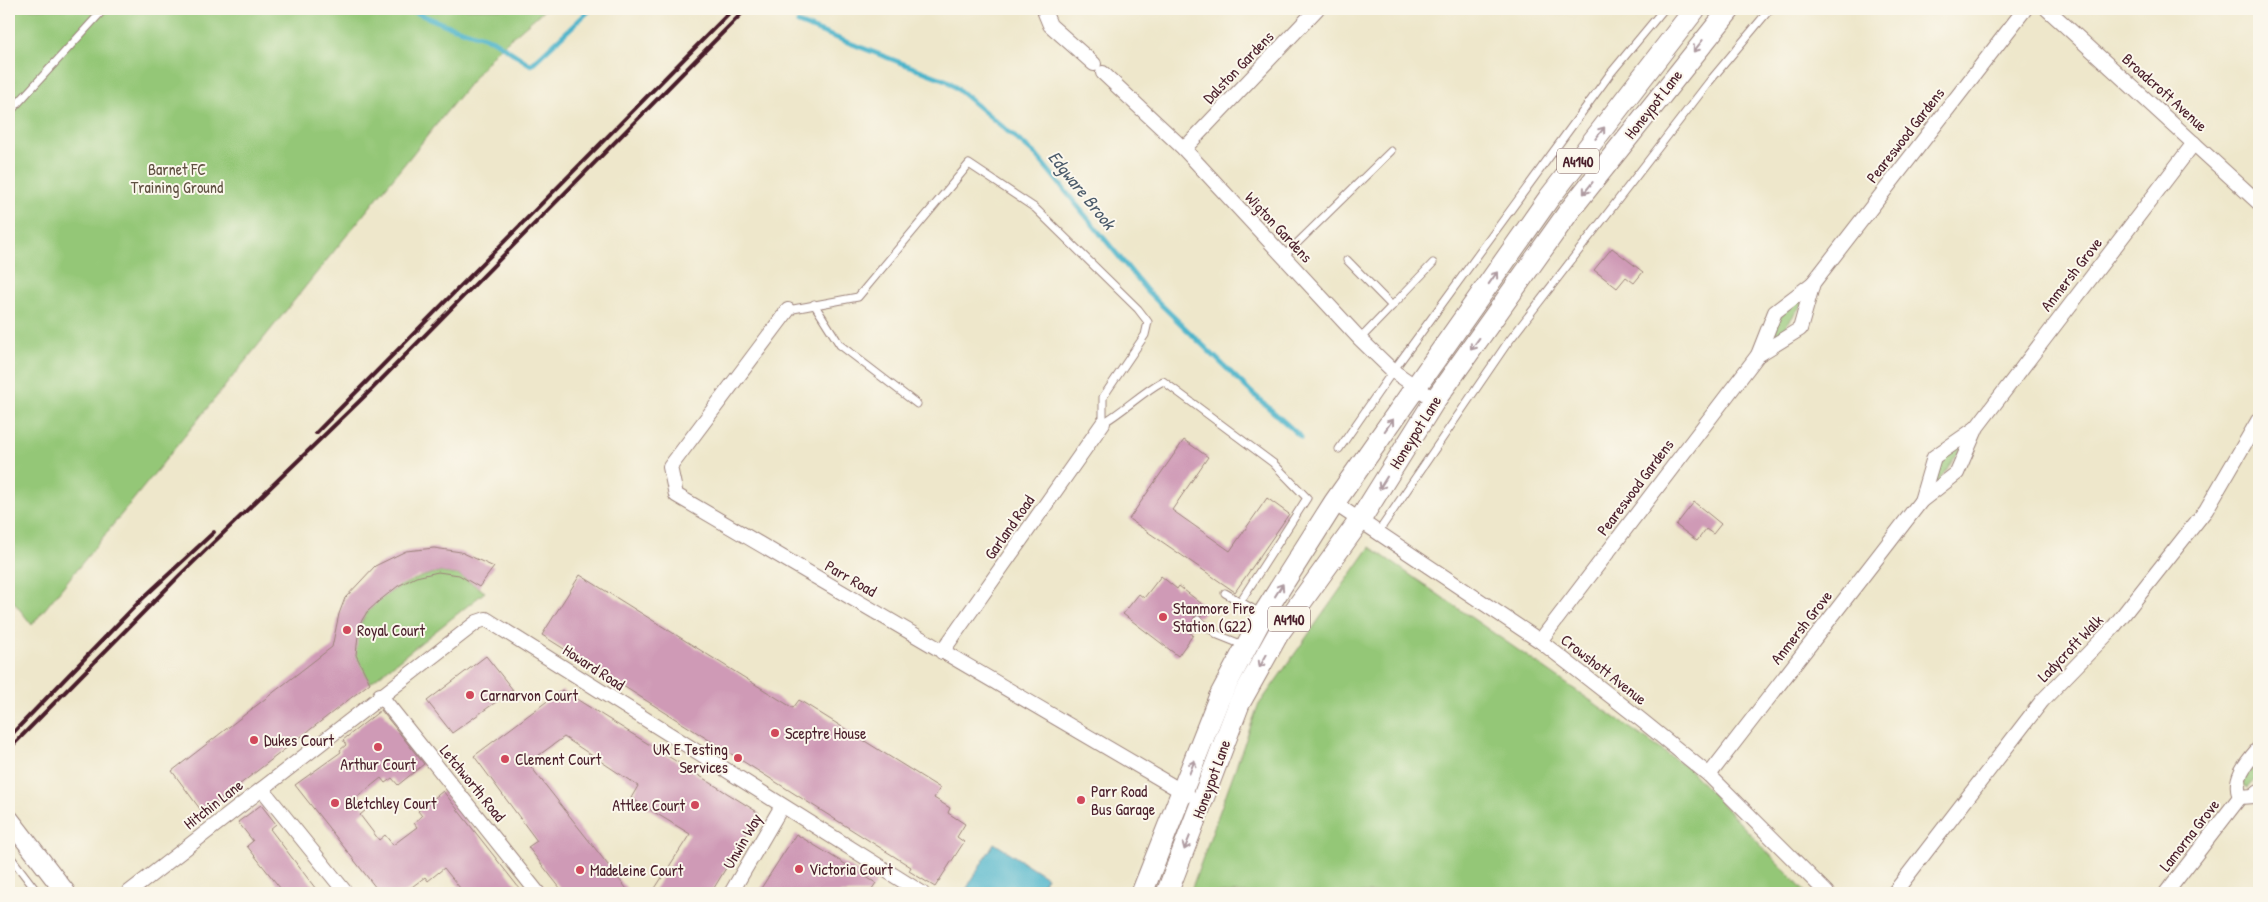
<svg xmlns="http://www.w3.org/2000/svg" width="2268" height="902" font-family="'Patrick Hand',sans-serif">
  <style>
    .green { fill: #94c777; stroke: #6f7351 }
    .water { fill: #4cb4ca; stroke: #4b6a7a }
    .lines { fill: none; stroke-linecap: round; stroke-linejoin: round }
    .stream { stroke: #4cb4ca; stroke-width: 5 }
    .building { fill: #cf9ab6 }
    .service-casing { stroke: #9c837b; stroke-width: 9 }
    .minor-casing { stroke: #9c837b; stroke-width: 16 }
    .secondary-casing { stroke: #9c837b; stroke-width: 21 }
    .primary-casing { stroke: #9c837b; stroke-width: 23 }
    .service { stroke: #fff; stroke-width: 7 }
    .minor { stroke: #fff; stroke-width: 14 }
    .secondary { stroke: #fff; stroke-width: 19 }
    .primary { stroke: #fff; stroke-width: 21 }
    .rail { stroke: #4a1f2b; stroke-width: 4 }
    .oneway { stroke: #ae9aa0 }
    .poi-dot { fill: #d1495b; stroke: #fbf7ec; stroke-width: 2 }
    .labels { text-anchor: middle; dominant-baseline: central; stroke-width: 4; stroke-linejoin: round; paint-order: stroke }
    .shield { fill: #fbf7ec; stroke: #7f6065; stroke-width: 1 }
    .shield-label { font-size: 15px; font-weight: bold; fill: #4a1f2b }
    .street-label { font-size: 16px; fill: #4a1f2b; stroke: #fbf7ec }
    .park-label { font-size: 16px; fill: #605142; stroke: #fbf7ec }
    .poi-label { font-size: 16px; fill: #4a1f2b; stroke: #fbf7ec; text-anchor: start }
    .water-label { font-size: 18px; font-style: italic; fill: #4b5b6b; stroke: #fbf7ec }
  </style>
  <rect width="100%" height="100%" fill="#fbf7ec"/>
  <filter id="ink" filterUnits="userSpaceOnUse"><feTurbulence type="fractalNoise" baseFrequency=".02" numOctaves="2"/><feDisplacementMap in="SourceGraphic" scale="10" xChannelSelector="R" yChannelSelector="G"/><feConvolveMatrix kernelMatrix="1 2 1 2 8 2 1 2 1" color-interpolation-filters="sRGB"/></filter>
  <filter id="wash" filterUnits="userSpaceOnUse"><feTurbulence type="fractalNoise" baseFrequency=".0096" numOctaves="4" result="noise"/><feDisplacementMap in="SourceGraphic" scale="20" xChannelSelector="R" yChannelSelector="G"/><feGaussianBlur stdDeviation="1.12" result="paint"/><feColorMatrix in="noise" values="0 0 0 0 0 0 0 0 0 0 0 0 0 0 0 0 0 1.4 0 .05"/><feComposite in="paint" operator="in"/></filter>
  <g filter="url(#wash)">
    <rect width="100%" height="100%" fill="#eee7cb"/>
    <g class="green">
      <path d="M 9,9 L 545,9 L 495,52 L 32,625 L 9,596 Z"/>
      <path d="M 1800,292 L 1808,296 L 1771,346 L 1767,333 Z"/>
      <path d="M 1960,439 L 1967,440 L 1935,486 L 1926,483 Z"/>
      <path d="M 1370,547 L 1689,769 L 1806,893 L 1190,893 L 1258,706 Z"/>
      <path d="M 438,572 L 459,575 L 485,592 L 370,683 C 366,675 358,664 356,655 C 349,608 401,581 438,572 Z"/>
      <path d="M 2259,759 L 2259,775 L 2247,788 L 2243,785 L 2244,779 Z"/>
    </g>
    <path class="water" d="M 994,843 L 1047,877 L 1038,893 L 964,893 Z"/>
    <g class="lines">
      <g class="stream">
        <path d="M 407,9 L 446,25 L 493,40 L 531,65 L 591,9"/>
        <path d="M 798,23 L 948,81 L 1036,155 L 1147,291 L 1250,391 L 1301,437"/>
      </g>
    </g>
    <g id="blocks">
      <g class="building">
        <path d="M 1612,248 L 1643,272 L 1634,283 L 1626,277 L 1617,288 L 1594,270 Z"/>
        <path d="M 1184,440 L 1208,457 L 1172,510 L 1230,551 L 1267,498 L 1289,514 L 1235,592 L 1129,519 Z"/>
        <path d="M 1694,502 L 1721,524 L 1713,534 L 1706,529 L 1697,541 L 1676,525 Z"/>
        <path d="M 434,548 L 461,552 L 494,567 L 479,587 L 459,575 L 438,572 L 416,577 L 398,586 L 379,601 L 367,612 L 359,625 L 356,655 L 370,683 L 203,813 L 172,771 L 332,647 L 339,614 L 345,598 L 375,566 L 406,551 Z"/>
        <path d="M 580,575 L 793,708 L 799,700 L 940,788 L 934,798 L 950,808 L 948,813 L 965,824 L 957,837 L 964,842 L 935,887 L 909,871 L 911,867 L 542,635 Z"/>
        <path d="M 1161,576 L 1177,589 L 1179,586 L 1207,608 L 1201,616 L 1194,617 L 1195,624 L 1189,632 L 1193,635 L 1178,656 L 1123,614 L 1139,594 L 1144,598 Z"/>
        <path d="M 486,656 L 513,690 L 452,733 L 427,701 Z"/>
        <path d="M 562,690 L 759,813 L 711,893 L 652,893 L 690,834 L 631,798 L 638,786 L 564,737 L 528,763 L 630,893 L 564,893 L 528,847 L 537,841 L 474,756 Z"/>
        <path d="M 381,710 L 424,764 L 398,785 L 392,778 L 385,783 L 381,778 L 356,798 L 366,810 L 360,815 L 379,840 L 385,835 L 393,845 L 417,827 L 414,823 L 422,816 L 418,811 L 443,791 L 523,893 L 464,893 L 444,868 L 428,881 L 425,877 L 404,893 L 380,893 L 295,785 L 341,752 L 340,750 L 346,745 L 343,740 Z"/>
        <path d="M 261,805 L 276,824 L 270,829 L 319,893 L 284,893 L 247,846 L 253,841 L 238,822 Z"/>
        <path d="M 796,834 L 876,883 L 869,893 L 758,893 Z"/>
      </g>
    </g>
  </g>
  <g filter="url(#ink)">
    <use href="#blocks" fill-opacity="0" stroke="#9c837b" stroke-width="1"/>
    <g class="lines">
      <defs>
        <g id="service">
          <path d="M 9,113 L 104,9"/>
          <path d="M 1283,257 L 1391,151"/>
          <path d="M 1347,260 L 1392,306 L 1360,339"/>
          <path d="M 814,304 L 840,345 L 917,404"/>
          <path d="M 1392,306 L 1433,263"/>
          <path d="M 788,310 L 858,297 L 969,164 L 1035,208 L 1138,309 L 1148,322 L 1145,335 L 1103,397 L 1103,423"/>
          <path d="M 1103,423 C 1125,410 1141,393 1163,381 L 1273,463 L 1307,498 L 1240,602"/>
          <path d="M 1339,449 L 1393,371 L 1610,74 L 1664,9"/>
          <path d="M 1379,531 L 1506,345 L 1709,82 L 1770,9"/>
          <path d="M 1225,593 L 1281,625"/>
          <path d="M 1198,620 L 1218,635 L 1243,645"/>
          <path d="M 9,840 L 19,833"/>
          <path d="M 9,855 L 38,893"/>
        </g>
        <g id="minor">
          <path d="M 1046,9 L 1045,13 L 1050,25 L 1094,64"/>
          <path d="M 2047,9 L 2259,203"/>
          <path d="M 1103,73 L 1184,149 L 1360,339 L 1393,371 L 1435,400"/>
          <path d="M 1184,149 L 1317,9"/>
          <path d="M 788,310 L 670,467 L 676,495 L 1188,795"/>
          <path d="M 1758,355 L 1775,312 L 1813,283"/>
          <path d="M 1921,501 L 1934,457 L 1976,428"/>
          <path d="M 1334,503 L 1540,641 L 1640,719 L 1709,775 L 1827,893"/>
          <path d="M 1540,641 L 1758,355 L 1800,329 L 1813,283 L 2025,9"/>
          <path d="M 942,652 L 1103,423"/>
          <path d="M 380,695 L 538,893"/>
          <path d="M 1709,775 L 1921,501 L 1957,473 L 1977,427 L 2194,143"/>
          <path d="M 262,789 L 346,893"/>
          <path d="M 2240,797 C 2232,778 2247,762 2259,748"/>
          <path d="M 2240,797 L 2253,796 L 2259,791"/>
          <path d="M 128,893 L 477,622 L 486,619 L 922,893"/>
          <path d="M 731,893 L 782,806"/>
          <path d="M 1894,893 L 2042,701 L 2112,629 L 2206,510 L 2259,419"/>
          <path d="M 2166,893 L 2240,797"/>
        </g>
        <path id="secondary" d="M 9,819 L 66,893"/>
        <g id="primary">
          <path d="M 1142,893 L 1219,698 L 1263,615 L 1334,503 L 1549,198 L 1695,9"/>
          <path d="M 1167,893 L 1239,704 L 1278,634 L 1360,520 L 1435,400 L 1570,210 L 1730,9"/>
        </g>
      </defs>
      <use href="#service" class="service-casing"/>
      <use href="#minor" class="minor-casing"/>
      <use href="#secondary" class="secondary-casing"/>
      <use href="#primary" class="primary-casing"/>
      <use href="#service" class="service"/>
      <use href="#minor" class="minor"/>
      <use href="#secondary" class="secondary"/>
      <use href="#primary" class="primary"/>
      <g class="rail">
        <path d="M 316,433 L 733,9"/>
        <path d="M 9,737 L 141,600 L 214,532"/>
        <path d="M 9,749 L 180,575 L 372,389 L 746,9"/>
      </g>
    </g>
    <defs><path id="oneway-shaft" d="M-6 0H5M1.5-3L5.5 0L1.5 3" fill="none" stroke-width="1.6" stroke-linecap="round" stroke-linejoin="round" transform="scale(1.25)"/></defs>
    <g class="oneway">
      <use href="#oneway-shaft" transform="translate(1698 46) rotate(128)"/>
      <use href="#oneway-shaft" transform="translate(1600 133) rotate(-52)"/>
      <use href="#oneway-shaft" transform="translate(1588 188) rotate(128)"/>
      <use href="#oneway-shaft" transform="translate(1493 278) rotate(-55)"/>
      <use href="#oneway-shaft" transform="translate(1475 344) rotate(126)"/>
      <use href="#oneway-shaft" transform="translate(1389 425) rotate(-55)"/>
      <use href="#oneway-shaft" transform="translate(1383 483) rotate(122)"/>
      <use href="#oneway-shaft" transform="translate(1279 590) rotate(-58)"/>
      <use href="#oneway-shaft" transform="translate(1263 661) rotate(119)"/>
      <use href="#oneway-shaft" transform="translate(1192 767) rotate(-69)"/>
      <use href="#oneway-shaft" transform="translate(1187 843) rotate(112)"/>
    </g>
  </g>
  <g class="poi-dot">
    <circle cx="1163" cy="617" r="5"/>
    <circle cx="347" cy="630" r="5"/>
    <circle cx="470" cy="695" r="5"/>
    <circle cx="775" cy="733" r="5"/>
    <circle cx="254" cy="740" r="5"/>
    <circle cx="378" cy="747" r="5"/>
    <circle cx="738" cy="758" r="5"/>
    <circle cx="505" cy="759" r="5"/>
    <circle cx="1081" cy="800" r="5"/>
    <circle cx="335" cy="803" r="5"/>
    <circle cx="695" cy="805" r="5"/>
    <circle cx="799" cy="869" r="5"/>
    <circle cx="580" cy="870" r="5"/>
  </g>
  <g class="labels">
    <g class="shield">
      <rect x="1557" y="148.5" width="42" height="25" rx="4"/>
      <rect x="1268" y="606.5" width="42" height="25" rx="4"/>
    </g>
    <g class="shield-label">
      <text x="1578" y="161">A4140</text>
      <text x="1289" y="619">A4140</text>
    </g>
    <g class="street-label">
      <text transform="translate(1238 67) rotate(-46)">Dalston Gardens</text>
      <text transform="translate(2165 92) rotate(42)">Broadcroft Avenue</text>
      <text transform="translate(1653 104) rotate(-52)">Honeypot Lane</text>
      <text transform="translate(1905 135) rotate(-52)">Peareswood Gardens</text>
      <text transform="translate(1279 227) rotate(47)">Wigton Gardens</text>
      <text transform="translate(2071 274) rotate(-52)">Anmersh Grove</text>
      <text transform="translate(1415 432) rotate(-58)">Honeypot Lane</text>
      <text transform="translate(1635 487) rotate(-53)">Peareswood Gardens</text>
      <text transform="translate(1009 527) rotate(-55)">Garland Road</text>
      <text transform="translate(851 578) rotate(30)">Parr Road</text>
      <text transform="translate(1801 627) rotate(-52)">Anmersh Grove</text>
      <text transform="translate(2070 648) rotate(-46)">Ladycroft Walk</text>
      <text transform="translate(594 667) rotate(33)">Howard Road</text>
      <text transform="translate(1604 669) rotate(38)">Crowshott Avenue</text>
      <text transform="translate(1211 779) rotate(-70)">Honeypot Lane</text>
      <text transform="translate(473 783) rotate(51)">Letchworth Road</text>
      <text transform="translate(213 804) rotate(-38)">Hitchin Lane</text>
      <text transform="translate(2189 835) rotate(-52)">Lamorna Grove</text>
      <text transform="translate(742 841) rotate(-60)">Unwin Way</text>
    </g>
    <g class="park-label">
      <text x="177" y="169">Barnet FC<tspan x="177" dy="18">Training Ground</tspan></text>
    </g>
    <g class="poi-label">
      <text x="1173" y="608">Stanmore Fire<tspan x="1173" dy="18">Station (G22)</tspan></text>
      <text x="357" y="630">Royal Court</text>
      <text x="480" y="695">Carnarvon Court</text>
      <text x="785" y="733">Sceptre House</text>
      <text x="264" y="740">Dukes Court</text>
      <text x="728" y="749" text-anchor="end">UK E Testing<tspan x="728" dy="18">Services</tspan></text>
      <text x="515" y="759">Clement Court</text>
      <text x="378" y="764" text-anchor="middle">Arthur Court</text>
      <text x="1091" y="791">Parr Road<tspan x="1091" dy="18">Bus Garage</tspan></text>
      <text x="345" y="803">Bletchley Court</text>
      <text x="685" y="805" text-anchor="end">Attlee Court</text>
      <text x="809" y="869">Victoria Court</text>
      <text x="590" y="870">Madeleine Court</text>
    </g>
    <g class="water-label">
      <text transform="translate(1082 190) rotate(51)">Edgware Brook</text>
    </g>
  </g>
  <rect width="2268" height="902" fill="none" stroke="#fbf7ec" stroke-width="30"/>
</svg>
